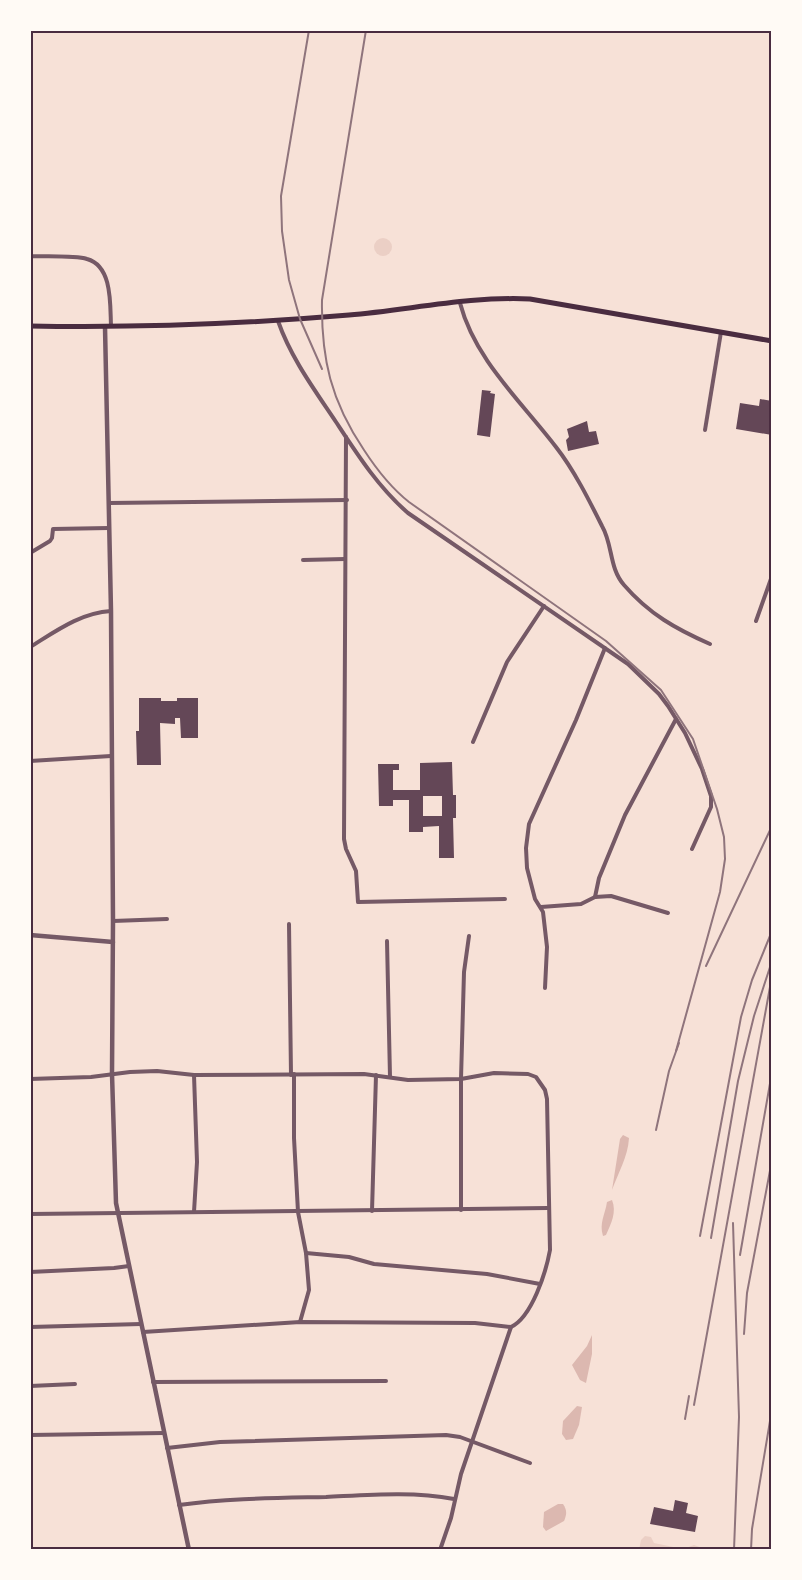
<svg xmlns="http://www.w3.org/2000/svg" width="802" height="1580" font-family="'PT Sans',sans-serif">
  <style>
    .green { fill: #ebcfc5 }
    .water { fill: #dcb8b0 }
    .building { fill: #644757; fill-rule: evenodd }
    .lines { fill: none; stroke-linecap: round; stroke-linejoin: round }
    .minor { stroke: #755966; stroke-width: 4 }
    .tertiary { stroke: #755966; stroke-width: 4.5 }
    .secondary { stroke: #4a2c40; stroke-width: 5 }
    .rail { stroke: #8f747c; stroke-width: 2 }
    .neatline { fill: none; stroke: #4a2c40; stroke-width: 2 }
  </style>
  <rect width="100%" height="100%" fill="#f7e1d7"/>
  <g class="green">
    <circle cx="383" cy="247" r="9"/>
    <path d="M 645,1536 L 651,1537 L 654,1543 L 683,1549 L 694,1545 L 708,1550 L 639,1550 L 641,1540 Z"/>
  </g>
  <g class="water">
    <path d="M 623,1135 L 629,1138 C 628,1157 618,1173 612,1190 L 620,1139 Z"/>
    <path d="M 612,1200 C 617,1212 611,1224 606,1235 L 603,1236 C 599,1223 605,1215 607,1202 Z"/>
    <path d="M 592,1335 L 592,1354 L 586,1383 L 580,1380 L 572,1365 L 587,1346 Z"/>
    <path d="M 577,1406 L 582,1407 L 579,1425 L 573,1439 L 566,1440 L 562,1434 L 563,1421 Z"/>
    <path d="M 558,1504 L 563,1504 C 567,1510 567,1514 564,1521 L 546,1531 L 543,1527 L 544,1512 Z"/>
  </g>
  <g class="building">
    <path d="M 482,390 L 491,391 L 490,393 L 495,394 L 490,437 L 477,435 Z"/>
    <path d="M 760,399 L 772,401 L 772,435 L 736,429 L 740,403 L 759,406 Z"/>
    <path d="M 587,421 L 589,432 L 596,431 L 599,444 L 568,451 L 566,440 L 569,437 L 567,429 Z"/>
    <path d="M 139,698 L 161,698 L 161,701 L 177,701 L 177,698 L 198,698 L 198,738 L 181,738 L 180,718 L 175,718 L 175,724 L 160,723 L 161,765 L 137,765 L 136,731 L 139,731 Z"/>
    <path d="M 452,762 L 453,795 L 456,795 L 456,818 L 453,818 L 454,858 L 439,858 L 439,826 L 423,827 L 423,832 L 409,832 L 409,800 L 393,800 L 393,806 L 379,806 L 378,764 L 399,764 L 399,770 L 393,770 L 393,790 L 420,790 L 420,763 ZM 423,796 L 442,796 L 442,816 L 423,816 Z"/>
    <path d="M 675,1500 L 688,1503 L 686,1513 L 698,1516 L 695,1532 L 650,1524 L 654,1507 L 673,1511 Z"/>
  </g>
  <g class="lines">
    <g class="minor">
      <path d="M 30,256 C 45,257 74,255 87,259 C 113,266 110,306 111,326"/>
      <path d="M 460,303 C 475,360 521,401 556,447 C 574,470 589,500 602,526 C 613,545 609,568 624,585 C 649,614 676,629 710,644"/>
      <path d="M 278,321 C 291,358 314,389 336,422 C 357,454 378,487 408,513 L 628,664 L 659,694 L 668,706 L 685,733 L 702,769 L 711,796 L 711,807 L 692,849"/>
      <path d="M 705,430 L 721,332"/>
      <path d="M 346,437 L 344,839 L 346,849 L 356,871 L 358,902 L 505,899"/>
      <path d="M 109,503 L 347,500"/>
      <path d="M 30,553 L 50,541 L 52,538 L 53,529 L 109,528"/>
      <path d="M 303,560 L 345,559"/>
      <path d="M 756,621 L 772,576"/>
      <path d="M 30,647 C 56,631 80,613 111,611"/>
      <path d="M 473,742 L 507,662 L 544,606"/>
      <path d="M 30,761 L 111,756"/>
      <path d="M 595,897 L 599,878 L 625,815 L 676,719"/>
      <path d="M 541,907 L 581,904 L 595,897 L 611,896 L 668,913"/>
      <path d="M 113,921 L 167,919"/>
      <path d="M 289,924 L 291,1075"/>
      <path d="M 387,941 L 390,1077"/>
      <path d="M 545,988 L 547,947 L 543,912 L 535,899 L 527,868 L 526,848 L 529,824 L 576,720 L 605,648"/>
      <path d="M 294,1074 L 294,1138 L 298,1212 L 306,1253 L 309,1290 L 300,1322"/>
      <path d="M 30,1079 L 91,1077 L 130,1072 L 157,1071 L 194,1075 L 364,1074 L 408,1080 L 461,1079 L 494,1073 L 528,1074 L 536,1077 L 545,1090 L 547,1099 L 550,1250 C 546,1272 532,1317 511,1327 L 461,1474 L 451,1518 L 440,1550"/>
      <path d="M 461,1210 L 461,1079 L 464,972 L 469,936"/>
      <path d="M 372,1211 L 376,1075"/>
      <path d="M 194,1212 L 197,1162 L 194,1075"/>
      <path d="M 30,1214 L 548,1208"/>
      <path d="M 306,1253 L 349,1257 L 374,1264 L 487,1274 L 540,1284"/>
      <path d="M 30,1272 L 114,1268 L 129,1266"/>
      <path d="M 30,1327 L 141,1324"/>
      <path d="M 143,1332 L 300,1322 L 475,1323 L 511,1327"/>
      <path d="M 153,1382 L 386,1381"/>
      <path d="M 30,1386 L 75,1384"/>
      <path d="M 30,1435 L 164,1433"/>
      <path d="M 167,1448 L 220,1442 L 446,1435 L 460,1437 L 530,1463"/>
      <path d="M 179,1505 C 228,1498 277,1498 326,1497 C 368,1495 412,1491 454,1499"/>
    </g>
    <g class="tertiary">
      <path d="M 105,327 L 111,611 L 113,921 L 112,1074 L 116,1203 L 189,1550"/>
      <path d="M 30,935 L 113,942"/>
    </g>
    <path class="secondary" d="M 30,326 C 136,328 243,324 349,315 C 409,310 470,296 530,299 L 772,341"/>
    <g class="rail">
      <path d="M 309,30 L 281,196 L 282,231 L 289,280 L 300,319 L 322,369"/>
      <path d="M 366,30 L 322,300 C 321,359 331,401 364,450 C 377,470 390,487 409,502 L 606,641 L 661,690 L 693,739 L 717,809 L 724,837 L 725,859 L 720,892 L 676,1051"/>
      <path d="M 706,966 L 772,826"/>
      <path d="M 656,1130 L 669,1071 L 679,1043"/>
      <path d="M 733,1223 L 739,1417 L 734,1550"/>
      <path d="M 700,1236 L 741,1017 L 752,980 L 772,931"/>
      <path d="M 711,1238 L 738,1081 L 754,1016 L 772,961"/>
      <path d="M 740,1255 L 772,1072"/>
      <path d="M 744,1334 L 747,1293 L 772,1160"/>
      <path d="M 694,1405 L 772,976"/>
      <path d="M 685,1419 L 689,1396"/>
      <path d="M 751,1550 L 752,1529 L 772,1409"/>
    </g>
  </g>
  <rect width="802" height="1580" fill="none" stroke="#fffaf5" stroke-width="63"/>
  <rect x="32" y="32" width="738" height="1516" class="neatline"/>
</svg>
